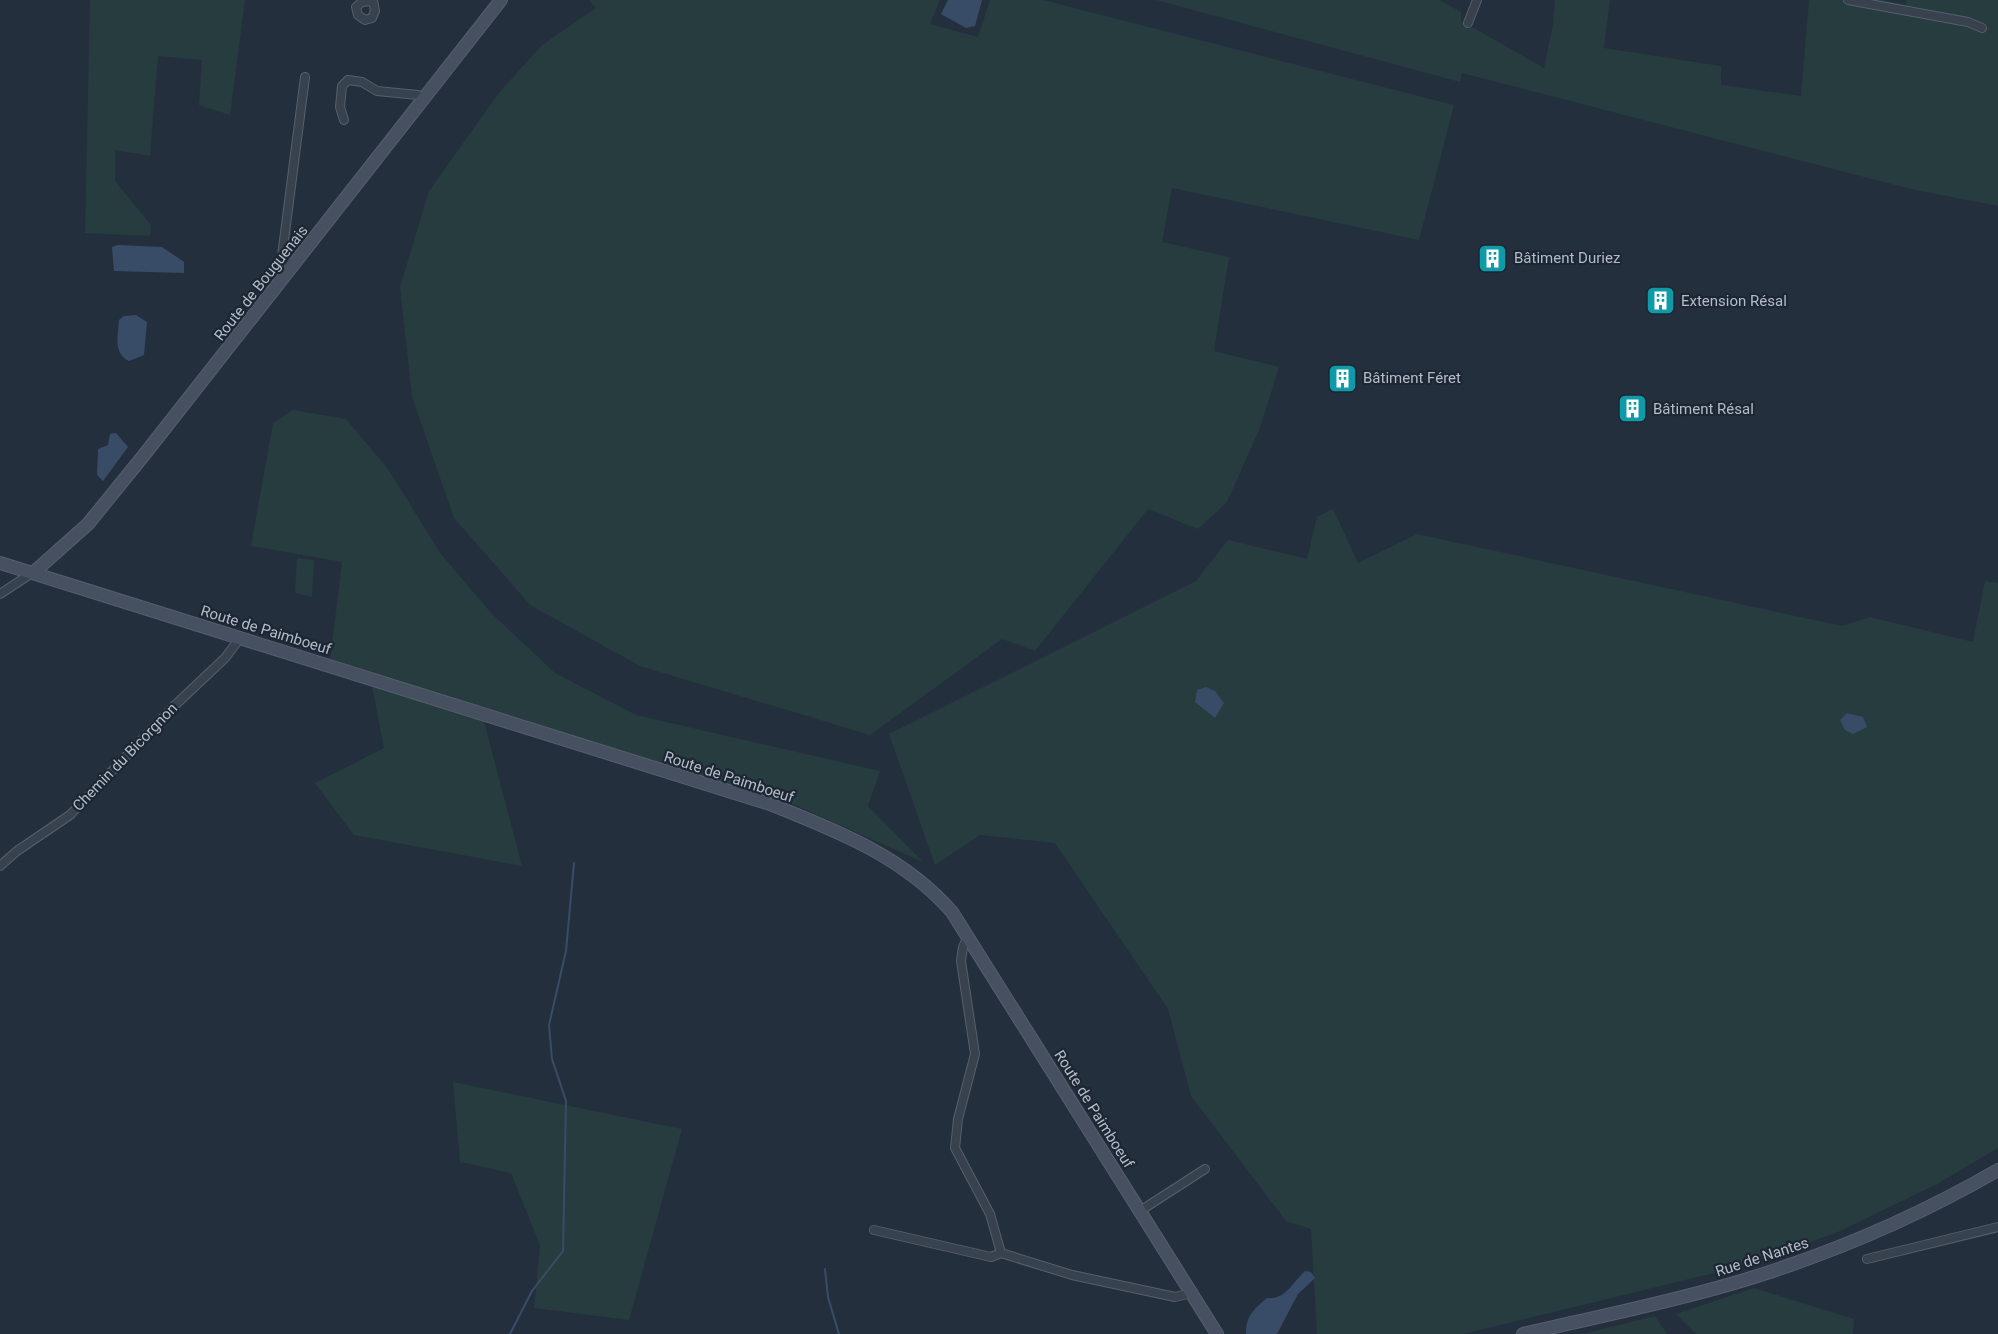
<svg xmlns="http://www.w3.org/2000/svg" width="1998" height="1334" font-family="Roboto,sans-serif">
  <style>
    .green { fill: #263c3f }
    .water { fill: #394c67 }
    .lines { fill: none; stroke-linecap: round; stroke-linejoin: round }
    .stream { stroke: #394c67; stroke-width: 2 }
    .street-casing { stroke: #565f6c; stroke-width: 10 }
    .secondary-casing { stroke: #565f6c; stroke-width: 14 }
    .street { stroke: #38414e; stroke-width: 8 }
    .secondary { stroke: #465061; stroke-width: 12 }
    .labels { text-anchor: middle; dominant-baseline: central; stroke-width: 4.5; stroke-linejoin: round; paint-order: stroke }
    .poi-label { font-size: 15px; fill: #b4bcc9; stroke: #1d2633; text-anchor: start }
    .street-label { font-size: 15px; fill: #b4bcc9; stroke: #1d2633 }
  </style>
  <rect width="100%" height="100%" fill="#242f3e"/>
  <g class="green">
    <path d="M 90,0 L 245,0 L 230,115 L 199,105 L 202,60 L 158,56 L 150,156 L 115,150 L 115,181 L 151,225 L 150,236 L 85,233 Z"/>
    <path d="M 589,0 L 940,0 L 930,24 L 978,37 L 990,0 L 1043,0 L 1454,105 L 1419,240 L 1172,188 L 1162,242 L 1229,257 L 1214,351 L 1279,367 L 1260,428 L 1227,502 L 1198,529 L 1148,509 L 1035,651 L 1002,639 L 870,735 L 640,666 L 530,605 L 454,518 L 412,397 L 400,287 L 429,191 L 498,94 L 542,45 L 596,8 Z"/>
    <path d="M 1156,0 L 1440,0 L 1461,12 L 1461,21 L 1544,68 L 1553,24 L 1555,0 L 1610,0 L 1604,48 L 1721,66 L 1721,85 L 1801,96 L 1809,0 L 1883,0 L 1906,5 L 1907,0 L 1998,0 L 1998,206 L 1911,189 L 1462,73 L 1460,82 Z"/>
    <path d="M 293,410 L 346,419 L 388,469 L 441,554 L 492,614 L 555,673 L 636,715 L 880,771 L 868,806 L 923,862 L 795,805 L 480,706 L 522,866 L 354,835 L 315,783 L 384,748 L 369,671 L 330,661 L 342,562 L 251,546 L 273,423 Z"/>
    <path d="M 1333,509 L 1358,563 L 1417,534 L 1842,626 L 1870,617 L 1973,642 L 1985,581 L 1998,583 L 1998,1148 L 1935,1185 L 1838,1232 L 1747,1265 L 1463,1334 L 1317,1334 L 1311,1229 L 1286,1221 L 1191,1096 L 1168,1009 L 1055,843 L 980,835 L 935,865 L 889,734 L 1196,581 L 1228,540 L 1307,559 L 1317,517 Z"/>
    <path d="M 297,558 L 314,560 L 312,597 L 295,593 Z"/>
    <path d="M 453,1082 L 682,1129 L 629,1320 L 534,1308 L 540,1245 L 511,1173 L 460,1162 Z"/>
    <path d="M 1754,1288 L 1854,1319 L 1853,1334 L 1696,1334 L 1676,1314 Z"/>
    <path d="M 1655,1316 L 1667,1334 L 1582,1334 Z"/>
  </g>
  <g class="water">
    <path d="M 948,0 L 982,0 L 975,26 L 966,28 L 941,14 Z"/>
    <path d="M 118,245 L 162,247 L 184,262 L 184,273 L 114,271 L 112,247 Z"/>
    <path d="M 136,315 L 147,322 L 144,355 L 129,361 C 113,353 118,336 119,320 L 124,316 Z"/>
    <path d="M 116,433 L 128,447 L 103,481 L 97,475 L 98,449 L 108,445 L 110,434 Z"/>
    <path d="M 1206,687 L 1215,691 L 1224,703 L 1215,718 L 1195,702 L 1197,690 Z"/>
    <path d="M 1847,713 L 1863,717 L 1867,727 L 1853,734 L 1845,730 L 1840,720 Z"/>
    <path d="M 1305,1271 L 1311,1272 L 1315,1278 L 1298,1294 L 1277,1334 L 1246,1334 C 1246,1316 1253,1310 1267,1298 C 1286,1300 1292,1283 1305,1271 Z"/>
  </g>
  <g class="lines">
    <g class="stream">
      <path d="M 825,1269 L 828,1297 L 839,1334"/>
      <path d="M 510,1334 L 532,1291 L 563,1251 L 566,1101 L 552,1059 L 549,1025 L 566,951 L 574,863"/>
    </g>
    <defs>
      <g id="street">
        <path d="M 1848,0 L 1968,22 L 1982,28"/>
        <path d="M 372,1 L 362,2 L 356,7 L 358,15 L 365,20 L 372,18 L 375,11 L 373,0"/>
        <path d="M 1468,23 L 1477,0"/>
        <path d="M 344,120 L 340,107 L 342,86 L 348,80 L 362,82 L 377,91 L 418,95 L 424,99"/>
        <path d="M 292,267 L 282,256 L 305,77"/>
        <path d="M 0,594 L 32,573"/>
        <path d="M 0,866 L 17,851 L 70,815 L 172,708 L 225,658 L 240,638"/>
        <path d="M 968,936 L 963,947 L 961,961 L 975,1054 L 958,1119 L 955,1148 L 990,1214 L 1001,1253"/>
        <path d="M 1140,1211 L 1205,1169"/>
        <path d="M 874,1230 L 991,1257 L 1001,1253 L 1072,1275 L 1175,1297 L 1191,1293"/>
        <path d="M 1867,1259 L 1998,1227"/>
      </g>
      <g id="secondary">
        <path d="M 0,563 L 770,804 C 837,831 903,856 952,912 L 1217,1334"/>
        <path d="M 33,573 L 88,524 L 144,455 L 501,0"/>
        <path d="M 1523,1334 C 1592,1318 1662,1304 1731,1284 C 1823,1257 1915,1218 1998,1170"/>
      </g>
    </defs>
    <use href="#street" class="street-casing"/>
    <use href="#secondary" class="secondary-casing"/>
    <use href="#street" class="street"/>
    <use href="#secondary" class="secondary"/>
  </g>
  <defs>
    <symbol id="building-square" viewBox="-11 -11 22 22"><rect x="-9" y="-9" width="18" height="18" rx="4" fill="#0f9aa8" stroke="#1d2633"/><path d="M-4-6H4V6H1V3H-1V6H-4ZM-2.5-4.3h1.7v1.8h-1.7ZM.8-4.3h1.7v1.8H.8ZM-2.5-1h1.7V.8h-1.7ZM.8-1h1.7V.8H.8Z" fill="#fff"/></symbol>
  </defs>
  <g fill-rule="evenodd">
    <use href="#building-square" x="1476" y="242" width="33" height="33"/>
    <use href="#building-square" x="1644" y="284" width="33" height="33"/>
    <use href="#building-square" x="1326" y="362" width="33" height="33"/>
    <use href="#building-square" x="1616" y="392" width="33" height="33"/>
  </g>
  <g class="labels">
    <g class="poi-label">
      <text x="1514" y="258">Bâtiment Duriez</text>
      <text x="1681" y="301">Extension Résal</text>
      <text x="1363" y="378">Bâtiment Féret</text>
      <text x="1653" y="409">Bâtiment Résal</text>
    </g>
    <g class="street-label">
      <text transform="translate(261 283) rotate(-52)">Route de Bouguenais</text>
      <text transform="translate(266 630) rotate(17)">Route de Paimboeuf</text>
      <text transform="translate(125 757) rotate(-46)">Chemin du Bicorgnon</text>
      <text transform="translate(729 777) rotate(18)">Route de Paimboeuf</text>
      <text transform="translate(1094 1109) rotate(58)">Route de Paimboeuf</text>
      <text transform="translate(1762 1257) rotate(-18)">Rue de Nantes</text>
    </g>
  </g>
</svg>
